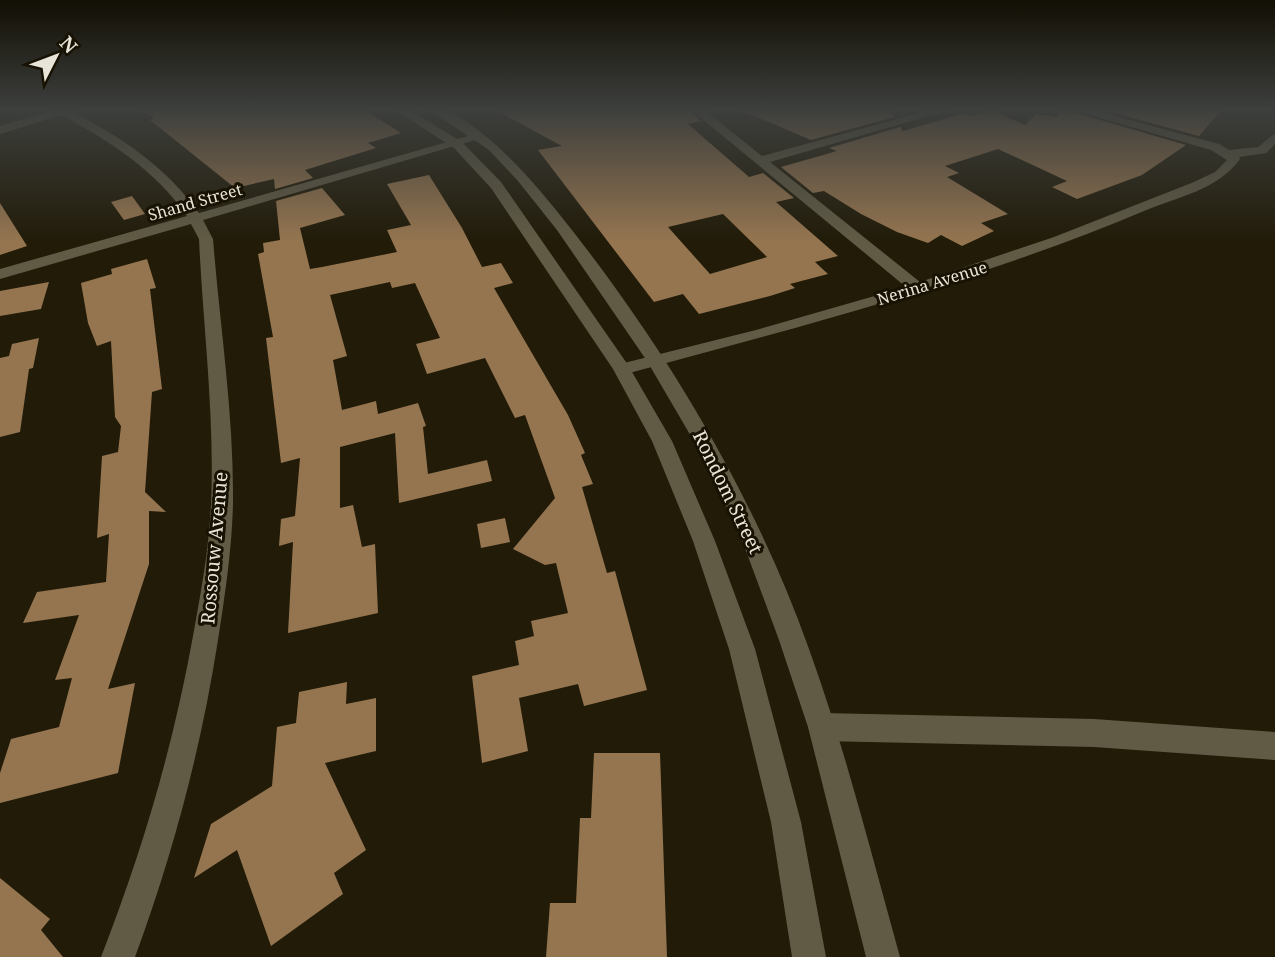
<svg xmlns="http://www.w3.org/2000/svg" width="1275" height="957" font-family="'Noto Serif',serif">
  <style>
    .building { fill: #957550; fill-rule: evenodd }
    .lines { fill: none; stroke-linecap: round; stroke-linejoin: round }
    .minor { fill: #615b45; fill-rule: evenodd }
    .tertiary { fill: #615b45; fill-rule: evenodd }
    .labels { text-anchor: middle; dominant-baseline: central; stroke-width: 6; stroke-linejoin: round; paint-order: stroke }
    .far-street-label { font-size: 16px; fill: #e8e4d8; stroke: #181202 }
    .street-label { font-size: 19px; fill: #e8e4d8; stroke: #181202 }
  </style>
  <rect width="100%" height="100%" fill="#211b08"/>
  <g class="building">
    <path d="M 139,108 L 362,108 L 401,133 L 368,143 L 376,148 L 305,170 L 313,178 L 275,189 L 274,179 L 235,188 L 150,120 L 154,118 Z"/>
    <path d="M 492,108 L 686,108 L 701,121 L 688,124 L 749,177 L 763,173 L 794,198 L 776,202 L 838,256 L 815,262 L 828,274 L 790,284 L 795,288 L 770,296 L 699,314 L 683,294 L 654,302 L 538,150 L 562,146 ZM 723,214 L 767,257 L 710,274 L 668,227 Z"/>
    <path d="M 736,108 L 888,108 L 894,117 L 811,140 Z"/>
    <path d="M 1059,108 L 1186,145 L 1142,175 L 1077,199 L 1052,187 L 1067,181 L 998,149 L 945,166 L 959,173 L 947,177 L 1008,214 L 981,223 L 994,231 L 962,246 L 941,235 L 928,243 L 897,232 L 861,214 L 824,191 L 813,193 L 781,167 L 837,151 L 829,148 L 900,127 L 903,131 L 964,113 L 971,116 L 991,110 L 1025,125 L 1036,114 L 1058,117 Z"/>
    <path d="M 1096,108 L 1223,108 L 1199,136 Z"/>
    <path d="M 429,175 L 462,228 L 482,267 L 501,263 L 513,283 L 494,288 L 568,415 L 585,453 L 581,455 L 593,484 L 582,487 L 607,573 L 615,571 L 647,690 L 584,706 L 578,684 L 519,698 L 528,751 L 482,763 L 472,676 L 519,665 L 515,641 L 534,636 L 531,621 L 568,613 L 556,563 L 545,565 L 513,549 L 555,498 L 525,415 L 515,418 L 485,358 L 427,374 L 416,344 L 440,338 L 415,283 L 392,288 L 390,282 L 330,295 L 347,356 L 333,360 L 342,410 L 376,401 L 378,414 L 418,403 L 426,426 L 423,427 L 428,474 L 487,460 L 492,481 L 399,503 L 395,433 L 340,447 L 340,508 L 353,505 L 362,547 L 375,544 L 378,613 L 288,633 L 293,542 L 279,546 L 281,519 L 295,516 L 300,458 L 281,463 L 266,338 L 273,337 L 258,254 L 264,252 L 263,243 L 280,240 L 276,201 L 322,188 L 345,215 L 300,228 L 310,269 L 322,267 L 397,252 L 387,230 L 411,225 L 387,184 Z"/>
    <path d="M 132,196 L 145,214 L 124,220 L 111,202 Z"/>
    <path d="M 0,203 L 27,246 L 0,255 Z"/>
    <path d="M 147,259 L 156,288 L 150,289 L 162,389 L 152,392 L 145,492 L 166,512 L 149,511 L 149,564 L 108,689 L 135,683 L 118,773 L 0,803 L 0,773 L 11,739 L 59,727 L 72,678 L 55,680 L 79,615 L 23,623 L 37,592 L 106,582 L 109,534 L 97,538 L 102,456 L 118,452 L 121,426 L 115,417 L 111,341 L 97,346 L 88,323 L 81,283 L 112,274 L 111,269 Z"/>
    <path d="M 49,282 L 41,309 L 0,316 L 0,291 Z"/>
    <path d="M 39,338 L 33,368 L 29,369 L 20,432 L 0,437 L 0,358 L 9,356 L 12,344 Z"/>
    <path d="M 505,518 L 510,542 L 481,548 L 477,524 Z"/>
    <path d="M 347,682 L 346,704 L 376,698 L 376,751 L 325,763 L 366,850 L 334,873 L 343,894 L 271,946 L 237,850 L 194,878 L 211,824 L 272,786 L 277,727 L 296,723 L 299,692 Z"/>
    <path d="M 594,753 L 660,753 L 667,957 L 546,957 L 550,903 L 576,903 L 580,818 L 591,818 Z"/>
    <path d="M 0,878 L 50,919 L 41,930 L 63,957 L 0,957 Z"/>
  </g>
  <g class="lines">
    <g class="minor">
      <path d="M 60,108 L 79,108 L 72,112 C 122,137 166,167 199,213 L 475,134 L 485,137 L 203,220 L 213,239 C 220,327 234,415 233,503 C 232,549 225,595 218,640 C 201,749 173,854 135,957 L 101,957 C 142,852 173,747 193,636 C 201,592 209,549 211,504 C 215,416 203,327 199,239 L 191,224 L 0,279 L 0,269 L 187,216 C 155,170 110,141 61,115 L 0,134 L 0,126 Z"/>
      <path d="M 689,108 L 702,108 L 762,156 L 937,108 L 956,108 L 770,162 L 920,282 L 1054,237 L 1194,182 L 1215,172 L 1227,160 L 1211,150 L 1066,108 L 1085,108 L 1219,144 L 1229,150 L 1258,147 L 1275,133 L 1275,144 L 1266,153 L 1239,157 L 1240,159 C 1218,190 1177,197 1144,211 C 975,282 799,327 622,375 L 613,369 L 616,365 L 756,330 L 906,287 Z"/>
      <path d="M 822,713 L 1094,719 L 1275,732 L 1275,760 L 1094,747 L 822,741 L 812,737 L 808,727 L 812,717 Z"/>
    </g>
    <g class="tertiary">
      <path d="M 392,108 L 406,108 L 462,142 L 501,182 L 628,365 L 672,441 L 715,541 L 755,649 L 801,822 L 826,957 L 792,957 L 771,822 L 729,649 L 693,541 L 652,441 L 613,369 L 491,188 L 454,148 Z"/>
      <path d="M 427,108 C 471,108 530,178 556,210 C 635,308 706,417 760,531 C 825,666 860,813 900,957 L 866,957 L 808,727 L 779,640 L 739,532 L 692,438 L 647,361 L 557,230 L 518,181 L 489,150 Z"/>
    </g>
  </g>
  <linearGradient id="sky" x2="0" y2="1"><stop stop-color="#120f04"/><stop offset="0.45" stop-color="#3d3f3d"/><stop offset="1" stop-color="#3d3f3d" stop-opacity="0"/></linearGradient>
  <rect width="1275" height="242" fill="url(#sky)"/>
  <g class="labels">
    <g class="far-street-label">
      <text transform="translate(195 202) rotate(-16)">Shand Street</text>
      <text transform="translate(932 283) rotate(-17)">Nerina Avenue</text>
    </g>
    <g class="street-label">
      <text transform="translate(728 492) rotate(64)">Rondom Street</text>
      <text transform="translate(214 548) rotate(-85)">Rossouw Avenue</text>
    </g>
  </g>
  <g transform="translate(56 56) rotate(48)" stroke="#181202" stroke-width="5" paint-order="stroke">
  <path d="M0-5L12 26L0 18L-12 26Z" fill="#e8e4d8"/>
  <text y="-10" font-size="19" font-weight="bold" text-anchor="middle" fill="#e8e4d8">N</text>
  </g>
</svg>
